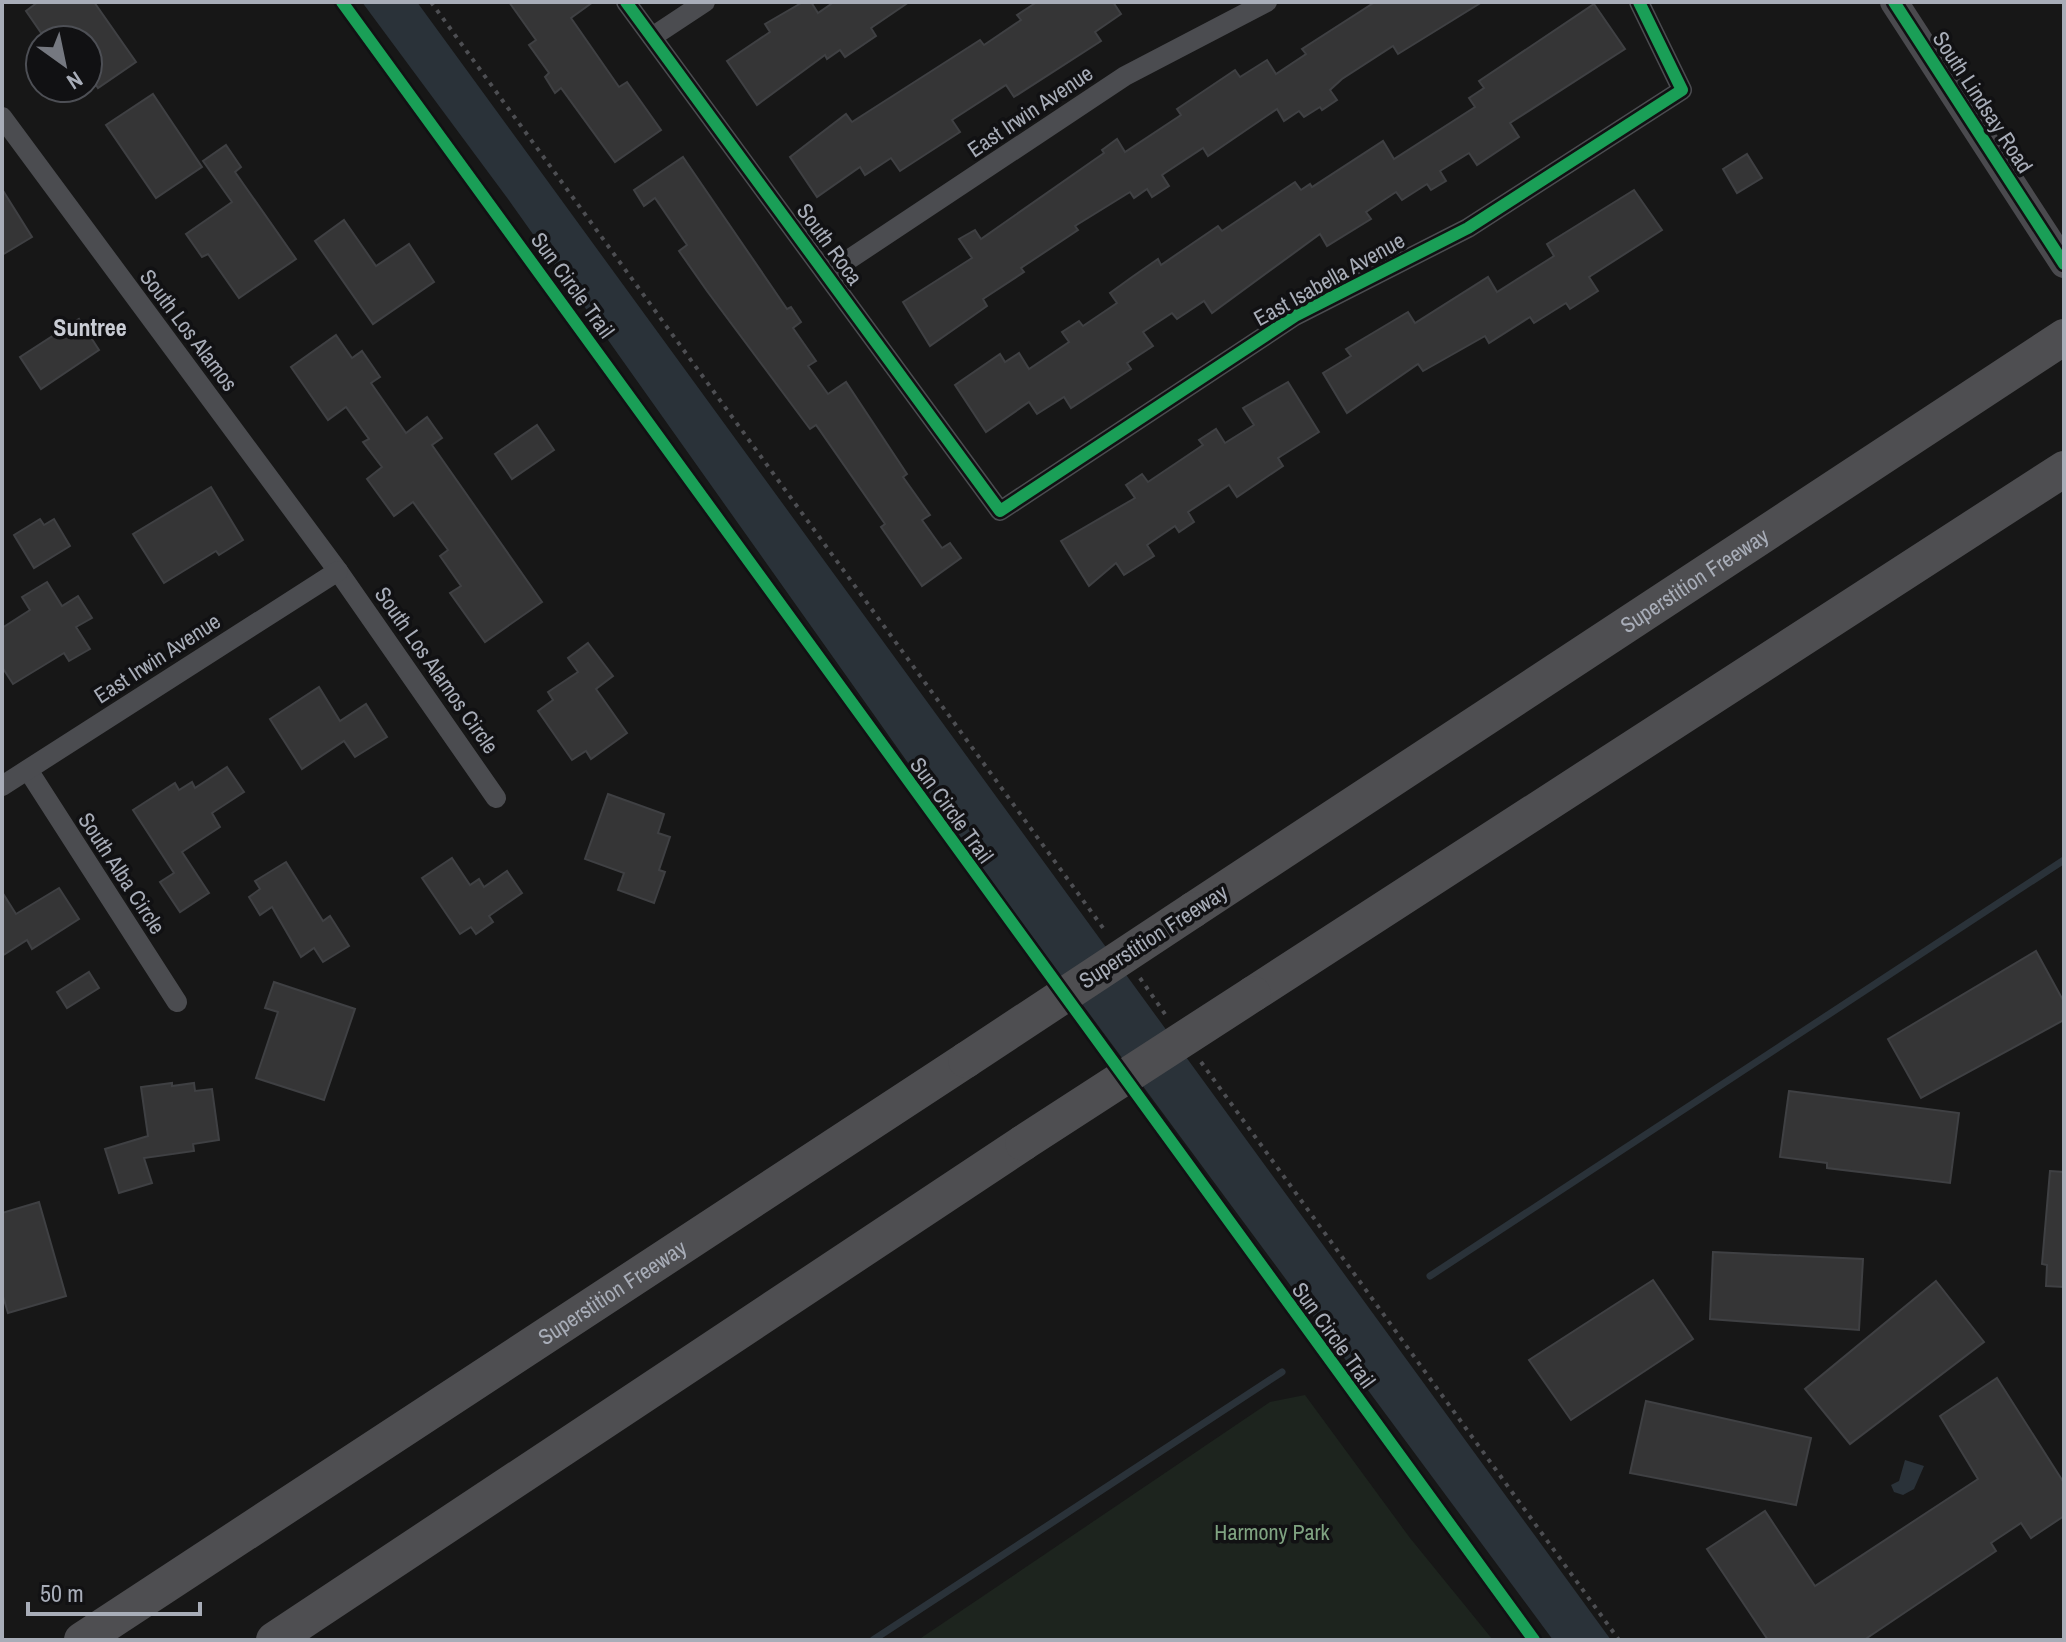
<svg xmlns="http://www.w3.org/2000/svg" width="2066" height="1642" font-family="'Archivo Narrow',sans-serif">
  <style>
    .green { fill: #1d241e }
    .water { fill: #2a3239 }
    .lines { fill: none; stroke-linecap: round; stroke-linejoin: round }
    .stream { stroke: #2a3239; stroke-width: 7 }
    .building { fill: #353536; stroke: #3f4043; stroke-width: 2 }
    .path { stroke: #4d4e52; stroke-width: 4; stroke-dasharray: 4 6; stroke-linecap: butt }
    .minor { stroke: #4b4c50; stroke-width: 20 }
    .secondary { stroke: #4a4a4e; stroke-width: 28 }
    .motorway { stroke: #4e4e51; stroke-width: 36 }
    .motorway-bridge { stroke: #4e4e51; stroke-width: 36 }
    .cycleway-casing { stroke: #111113; stroke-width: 17 }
    .cycleway { stroke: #1a9f57; stroke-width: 12 }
    .labels { text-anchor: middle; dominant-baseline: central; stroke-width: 7; stroke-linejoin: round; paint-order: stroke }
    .street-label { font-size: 22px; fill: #a8adb8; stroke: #111113 }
    .park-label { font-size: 22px; fill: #7fa381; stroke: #111113 }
    .neighbourhood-label { font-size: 24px; font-weight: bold; fill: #c9ccd4; stroke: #111113 }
  </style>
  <rect width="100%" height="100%" fill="#171717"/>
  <path class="green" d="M 1305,1395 L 1410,1538 L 1493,1640 L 918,1640 L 1270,1402 Z"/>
  <g class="water">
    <path d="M 362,2 L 417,2 L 1611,1640 L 1553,1640 L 1011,908 L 508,199 Z"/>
    <path d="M 1905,1460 L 1924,1466 L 1914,1489 L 1903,1495 L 1894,1492 L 1891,1485 L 1899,1481 Z"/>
  </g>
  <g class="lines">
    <g class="stream">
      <path d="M 1430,1276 L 2064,860"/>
      <path d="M 873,1640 L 1282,1372"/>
    </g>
  </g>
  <g class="building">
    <path d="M 38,2 L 94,2 L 136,62 L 98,88 L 88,73 L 88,40 L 46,40 L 26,11 Z"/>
    <path d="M 509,2 L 593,2 L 571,18 L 619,87 L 627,82 L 661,130 L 615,162 L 561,88 L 555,93 L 545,77 L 549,73 L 529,45 L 536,40 Z"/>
    <path d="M 803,2 L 811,2 L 818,13 L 834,2 L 909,2 L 871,28 L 876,36 L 845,57 L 840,50 L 827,59 L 825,55 L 757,105 L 727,61 L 770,32 L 765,24 Z"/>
    <path d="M 1037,2 L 1113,2 L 1121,14 L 1095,32 L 1101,41 L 1014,97 L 1006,85 L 952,120 L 960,132 L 900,171 L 891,158 L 865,175 L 860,167 L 817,197 L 790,157 L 846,114 L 852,122 L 980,40 L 984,45 L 1021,20 L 1017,15 Z"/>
    <path d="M 1375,2 L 1482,2 L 1398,54 L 1393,46 L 1342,79 L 1330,90 L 1337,100 L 1322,110 L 1320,107 L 1304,117 L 1299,111 L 1284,121 L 1277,109 L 1208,156 L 1203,148 L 1162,175 L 1169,186 L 1152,197 L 1147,189 L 1134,198 L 1130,192 L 1075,226 L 1078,230 L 1021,268 L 1024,272 L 983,299 L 987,306 L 930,346 L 903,302 L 972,258 L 959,239 L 975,230 L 981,239 L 1104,153 L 1102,150 L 1117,139 L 1125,152 L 1181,115 L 1177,109 L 1235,70 L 1240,77 L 1267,60 L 1276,74 L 1306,54 L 1302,49 Z"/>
    <path d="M 1594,4 L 1625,49 L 1510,123 L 1519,137 L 1477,165 L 1469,153 L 1440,171 L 1446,181 L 1431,190 L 1427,184 L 1402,200 L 1396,192 L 1366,212 L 1371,219 L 1327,246 L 1320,234 L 1212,313 L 1204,301 L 1177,319 L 1172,313 L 1143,332 L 1153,346 L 1127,363 L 1131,369 L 1071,408 L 1064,397 L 1037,414 L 1029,402 L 986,432 L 955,385 L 1000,354 L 1005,362 L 1019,353 L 1029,369 L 1069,342 L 1062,332 L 1079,321 L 1083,326 L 1117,303 L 1110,293 L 1132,277 L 1158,259 L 1161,265 L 1218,226 L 1222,231 L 1295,182 L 1301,190 L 1310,184 L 1312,187 L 1383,141 L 1394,159 L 1475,107 L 1469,98 L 1484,88 L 1479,81 Z"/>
    <path d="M 153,94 L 202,167 L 156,198 L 106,125 Z"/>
    <path d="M 226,145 L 241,167 L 235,172 L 296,259 L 239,298 L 208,254 L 202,257 L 186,234 L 232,202 L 203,161 Z"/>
    <path d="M 1747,154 L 1762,178 L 1737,193 L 1723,169 Z"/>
    <path d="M 683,157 L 787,309 L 791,307 L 801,322 L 793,328 L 816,361 L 808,366 L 828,394 L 846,382 L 907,474 L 903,477 L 930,515 L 922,520 L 942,548 L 950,543 L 961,558 L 922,586 L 881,527 L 885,524 L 816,425 L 810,429 L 707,291 L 679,251 L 687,245 L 655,198 L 644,206 L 634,190 Z"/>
    <path d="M 2,189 L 32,237 L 2,255 Z"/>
    <path d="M 1634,190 L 1662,230 L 1589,277 L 1598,291 L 1570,309 L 1566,303 L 1534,323 L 1530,317 L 1489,343 L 1485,336 L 1423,371 L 1418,364 L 1347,413 L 1323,373 L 1351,356 L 1346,349 L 1408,312 L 1415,323 L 1488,277 L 1497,292 L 1554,256 L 1547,244 Z"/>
    <path d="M 344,220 L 376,266 L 409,244 L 434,282 L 373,324 L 315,241 Z"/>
    <path d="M 79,319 L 99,350 L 41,389 L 20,357 Z"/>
    <path d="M 336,335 L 352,358 L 362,351 L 380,377 L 371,383 L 406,433 L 427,417 L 442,438 L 432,445 L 542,602 L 485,642 L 450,593 L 461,586 L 440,556 L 448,550 L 413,502 L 394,516 L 367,479 L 382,467 L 363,442 L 369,439 L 346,407 L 328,420 L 291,367 Z"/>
    <path d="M 1288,382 L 1319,432 L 1278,458 L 1283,466 L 1237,497 L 1229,485 L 1188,512 L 1194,522 L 1179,532 L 1175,526 L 1147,545 L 1154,556 L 1124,575 L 1116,563 L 1089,586 L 1061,541 L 1135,498 L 1126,485 L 1142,474 L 1148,482 L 1203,445 L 1199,440 L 1216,429 L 1225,443 L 1254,425 L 1243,408 Z"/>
    <path d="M 537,425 L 554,450 L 512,479 L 495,454 Z"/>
    <path d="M 211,487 L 243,540 L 219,555 L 216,551 L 164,583 L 133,534 Z"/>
    <path d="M 40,519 L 44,525 L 54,519 L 70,546 L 34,568 L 14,535 Z"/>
    <path d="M 47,582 L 62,606 L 78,596 L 92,618 L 76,627 L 90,649 L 69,661 L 64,653 L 13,684 L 2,667 L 2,628 L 30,610 L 22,597 Z"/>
    <path d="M 588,643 L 613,676 L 596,689 L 627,733 L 591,759 L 586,751 L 572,760 L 538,711 L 553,700 L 548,692 L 578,672 L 568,658 Z"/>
    <path d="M 319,687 L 340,721 L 366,704 L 387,737 L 355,757 L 344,741 L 302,769 L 270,719 Z"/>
    <path d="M 227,767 L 244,792 L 212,813 L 220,827 L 182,852 L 209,893 L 180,912 L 160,882 L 174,873 L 133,810 L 175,783 L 179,790 L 192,782 L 195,788 Z"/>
    <path d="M 608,794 L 664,814 L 658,833 L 670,837 L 659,870 L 665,872 L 654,903 L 618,890 L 624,873 L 585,859 Z"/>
    <path d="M 452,858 L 470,885 L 479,879 L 484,887 L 507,871 L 522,893 L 489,916 L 493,922 L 476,934 L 471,927 L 460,934 L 422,878 Z"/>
    <path d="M 286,862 L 323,921 L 330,916 L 349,946 L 323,962 L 314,948 L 301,957 L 272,907 L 260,915 L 249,897 L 260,889 L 255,881 Z"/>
    <path d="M 59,888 L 79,919 L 32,949 L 27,940 L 2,956 L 2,892 L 16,914 Z"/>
    <path d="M 2036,951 L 2064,1002 L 2064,1020 L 1921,1098 L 1888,1039 Z"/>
    <path d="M 89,972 L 99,988 L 67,1008 L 57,992 Z"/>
    <path d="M 274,982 L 355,1009 L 324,1100 L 256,1078 L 278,1012 L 265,1008 Z"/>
    <path d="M 172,1083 L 172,1086 L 194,1083 L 195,1091 L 212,1089 L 219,1140 L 193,1144 L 194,1151 L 144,1158 L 152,1183 L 119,1193 L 105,1149 L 148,1136 L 141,1087 Z"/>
    <path d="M 1789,1091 L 1959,1113 L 1950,1183 L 1827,1168 L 1827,1163 L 1780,1157 Z"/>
    <path d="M 2050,1171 L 2064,1172 L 2064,1287 L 2046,1286 L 2047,1265 L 2042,1264 Z"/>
    <path d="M 39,1202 L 66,1296 L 8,1313 L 2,1293 L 2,1213 Z"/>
    <path d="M 1713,1252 L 1863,1259 L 1859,1330 L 1710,1319 Z"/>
    <path d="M 1653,1280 L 1693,1339 L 1571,1420 L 1529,1360 Z"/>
    <path d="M 1936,1281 L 1984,1342 L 1850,1444 L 1805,1389 Z"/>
    <path d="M 1997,1378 L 2064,1483 L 2064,1516 L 2031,1538 L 2021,1523 L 1991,1543 L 1996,1551 L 1864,1640 L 1768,1640 L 1707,1549 L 1765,1511 L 1815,1586 L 1978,1479 L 1940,1416 Z"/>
    <path d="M 1646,1401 L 1811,1438 L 1796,1505 L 1630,1473 Z"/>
  </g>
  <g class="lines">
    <g class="path">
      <path d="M 431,2 L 1106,932"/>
      <path d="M 1140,978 L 1167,1017"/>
      <path d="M 1201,1062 L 1619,1640"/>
    </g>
    <g class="minor">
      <path d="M 626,2 L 1000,511 L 1295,316 L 1468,228 L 1682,90 L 1639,2"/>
      <path d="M 652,37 L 705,2"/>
      <path d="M 2,117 L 338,571 L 496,798"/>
      <path d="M 827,274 L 1125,76 L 1267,2"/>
      <path d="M 28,770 L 177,1002"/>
      <path d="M 2,786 L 338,571"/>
    </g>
    <path class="secondary" d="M 1894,2 L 2064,264"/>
    <g class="motorway">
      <path id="s1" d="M 1193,910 L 2064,337"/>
      <path d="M 1253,994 L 2064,469"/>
      <path id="s2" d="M 82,1640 L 966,1060"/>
      <path d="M 274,1640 L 1023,1143"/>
    </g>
    <g class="motorway-bridge">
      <path d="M 966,1060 L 1193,910"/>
      <path d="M 1023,1143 L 1253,994"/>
    </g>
    <defs>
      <g id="cycleway">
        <path d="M 342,2 L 1534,1640"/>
        <path d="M 626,2 L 1000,511 L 1295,316 L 1468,228 L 1682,90 L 1639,2"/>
        <path d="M 1894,2 L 2064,264"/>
      </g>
    </defs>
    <use href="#cycleway" class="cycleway-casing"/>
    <use href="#cycleway" class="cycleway"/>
  </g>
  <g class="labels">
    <g class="street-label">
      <text transform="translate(1983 102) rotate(57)">South Lindsay Road</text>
      <text transform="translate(1030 111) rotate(-34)">East Irwin Avenue</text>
      <text transform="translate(830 244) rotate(54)">South Roca</text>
      <text transform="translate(1329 279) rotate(-29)">East Isabella Avenue</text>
      <text transform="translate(573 285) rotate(54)">Sun Circle Trail</text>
      <text transform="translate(189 330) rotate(53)">South Los Alamos</text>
      <text stroke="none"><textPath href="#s1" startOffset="600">Superstition Freeway</textPath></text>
      <text transform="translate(157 658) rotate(-33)">East Irwin Avenue</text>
      <text transform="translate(437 670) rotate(55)">South Los Alamos Circle</text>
      <text transform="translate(952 810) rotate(54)">Sun Circle Trail</text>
      <text transform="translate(122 873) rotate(57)">South Alba Circle</text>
      <text transform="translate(1153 936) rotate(-33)">Superstition Freeway</text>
      <text stroke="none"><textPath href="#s2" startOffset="634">Superstition Freeway</textPath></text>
      <text transform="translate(1334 1335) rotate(54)">Sun Circle Trail</text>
    </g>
    <g class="park-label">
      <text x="1272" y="1532">Harmony Park</text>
    </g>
    <g class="neighbourhood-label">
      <text x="90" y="327">Suntree</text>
    </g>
  </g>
  <rect width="2066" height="1642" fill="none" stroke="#a8adb8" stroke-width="8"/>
  <g transform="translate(64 64) rotate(147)"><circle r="38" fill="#111113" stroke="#4d4f55" stroke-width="2"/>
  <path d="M0-6L14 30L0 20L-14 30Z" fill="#757880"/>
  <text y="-12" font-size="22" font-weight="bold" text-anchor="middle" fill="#a8adb8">N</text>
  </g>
  <path d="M28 1602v12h172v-12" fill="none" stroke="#a8adb8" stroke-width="4"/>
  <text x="40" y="1602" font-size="24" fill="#a8adb8" stroke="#111113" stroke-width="6" paint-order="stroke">50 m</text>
</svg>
